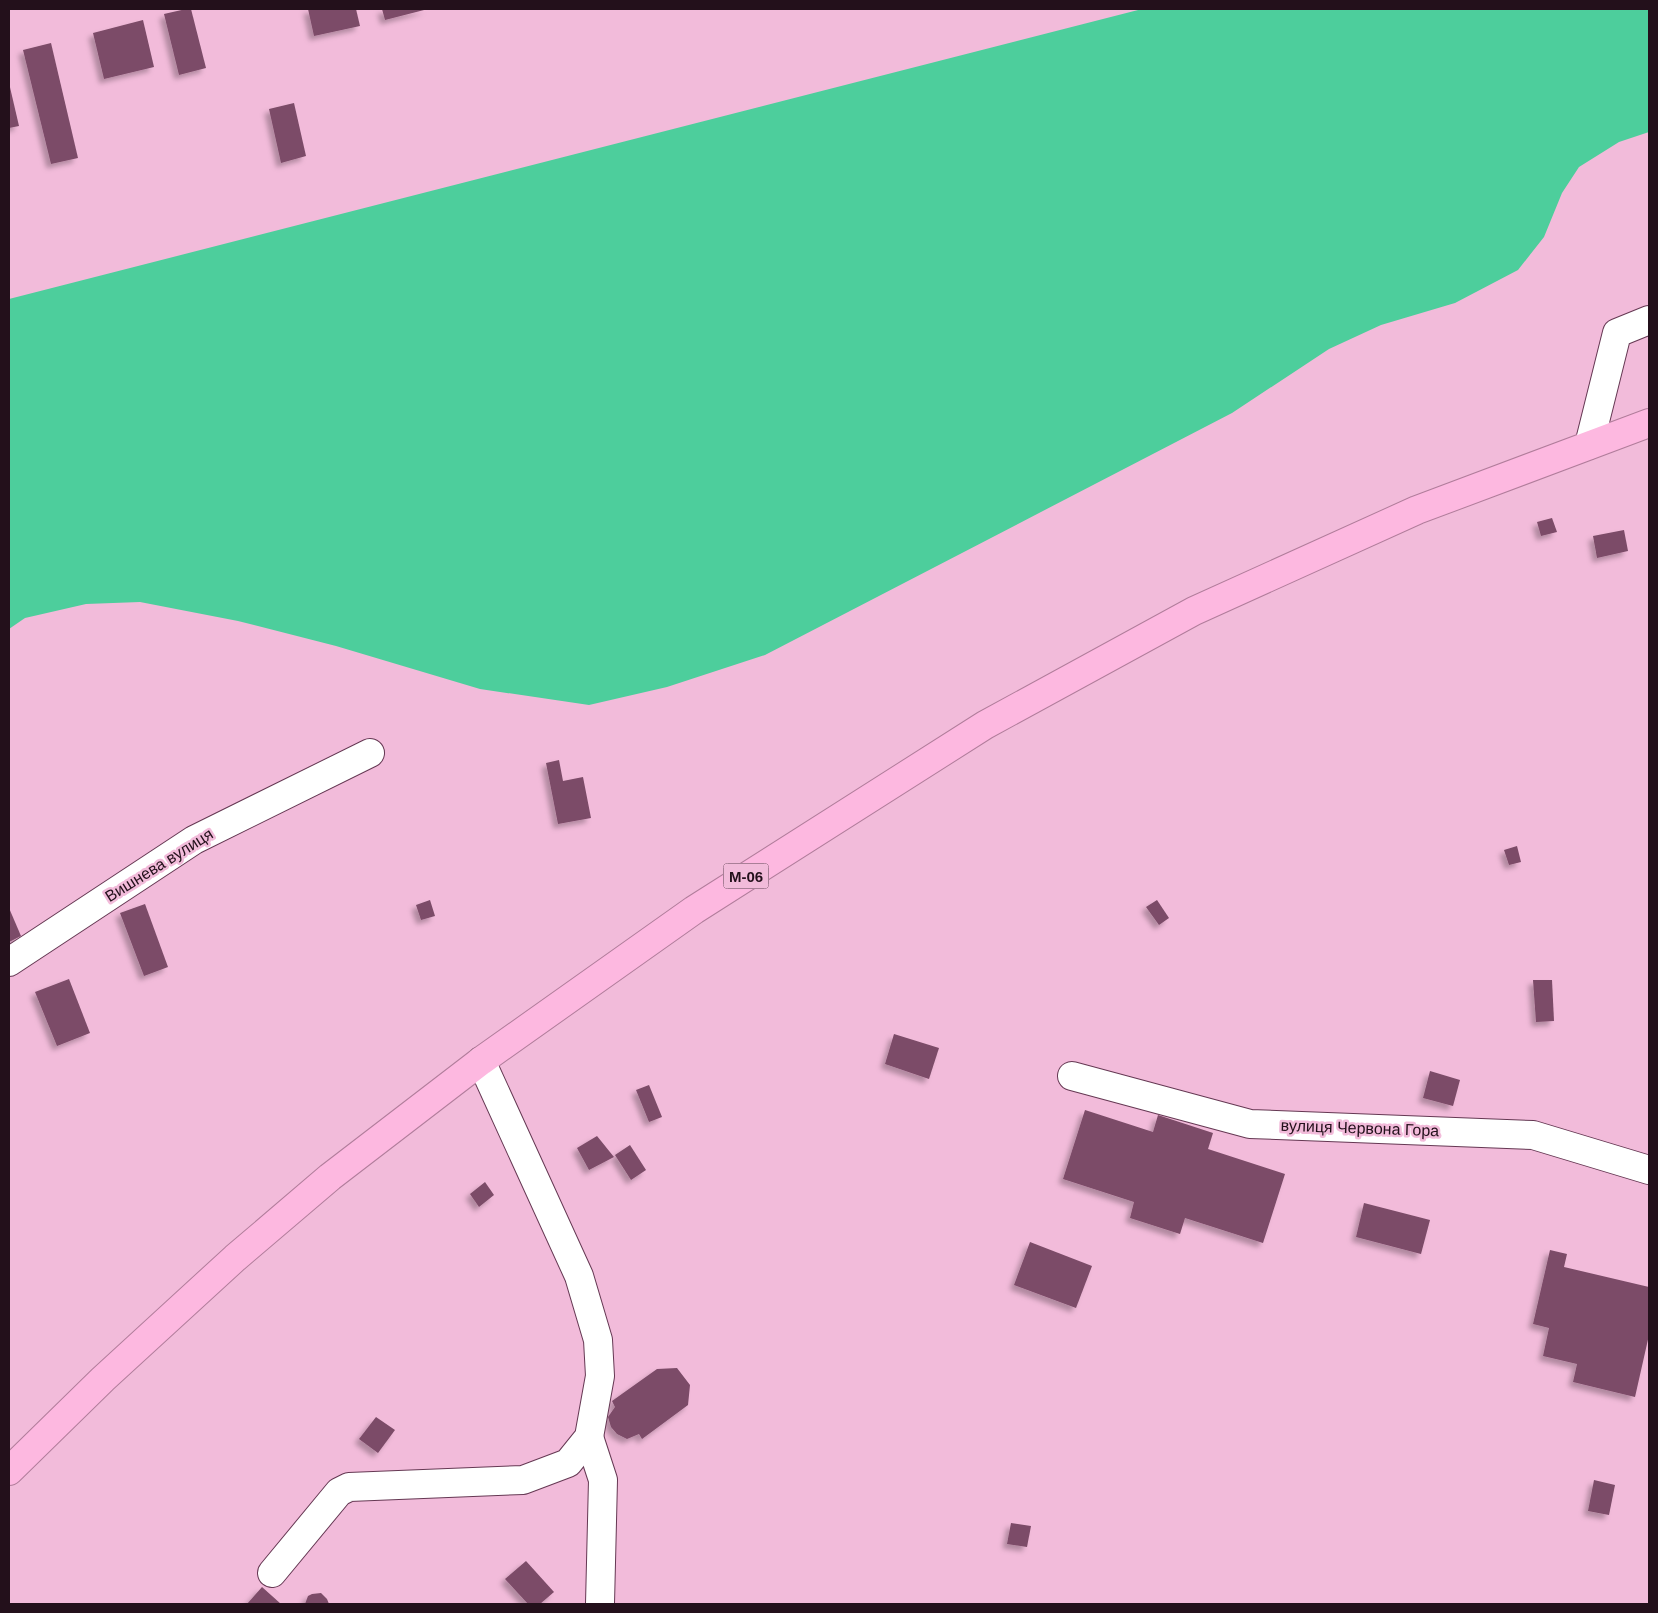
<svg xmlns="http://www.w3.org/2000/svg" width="1658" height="1613" font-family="Arial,sans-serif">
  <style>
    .green { fill: #4dce9c }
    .building { fill: #7b4b67; filter: url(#shadow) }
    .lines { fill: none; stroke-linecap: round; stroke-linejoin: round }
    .minor-casing { stroke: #653853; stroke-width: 30 }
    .highway-casing { stroke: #b17d9b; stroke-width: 30 }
    .minor { stroke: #fff; stroke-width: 28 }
    .highway { stroke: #fdb8e0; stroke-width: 28 }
    .labels { text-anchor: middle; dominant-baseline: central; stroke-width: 5; stroke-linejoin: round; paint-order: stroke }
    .shield { fill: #f2bbda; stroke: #614354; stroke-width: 1 }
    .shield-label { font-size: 15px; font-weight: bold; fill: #23101b }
    .street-label { font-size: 16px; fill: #23101b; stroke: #f2bbda }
  </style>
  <defs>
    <filter id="shadow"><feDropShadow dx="-4.5" dy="4.5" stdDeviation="2.5" flood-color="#0004"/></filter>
  </defs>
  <rect width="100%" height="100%" fill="#f2bbda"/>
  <path class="green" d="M 1142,9 L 1649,9 L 1649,132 L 1619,142 L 1579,167 L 1562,193 L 1544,237 L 1518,270 L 1455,303 L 1381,325 L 1329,349 L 1232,413 L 765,655 L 667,687 L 589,705 L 480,689 L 336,646 L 238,621 L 140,602 L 86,604 L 25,618 L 9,629 L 9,299 Z"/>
  <g class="building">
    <path d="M 186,9 L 191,9 L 206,68 L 179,75 L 164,14 Z"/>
    <path d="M 308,9 L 356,9 L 360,26 L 314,36 Z"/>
    <path d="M 382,9 L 428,9 L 385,20 Z"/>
    <path d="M 143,20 L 154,67 L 104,79 L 93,33 Z"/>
    <path d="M 51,43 L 78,158 L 51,164 L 23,50 Z"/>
    <path d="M 9,83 L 19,126 L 9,128 Z"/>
    <path d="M 294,103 L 306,156 L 281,163 L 269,109 Z"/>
    <path d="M 1552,518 L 1557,532 L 1541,536 L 1537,522 Z"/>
    <path d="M 1624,530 L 1628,551 L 1597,558 L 1593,536 Z"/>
    <path d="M 559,760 L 563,781 L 583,777 L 591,818 L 558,824 L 546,763 Z"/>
    <path d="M 1517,846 L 1521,862 L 1509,865 L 1504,850 Z"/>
    <path d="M 430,900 L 435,916 L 421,920 L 416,905 Z"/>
    <path d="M 1157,900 L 1169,918 L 1159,925 L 1146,907 Z"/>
    <path d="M 145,904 L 168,967 L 144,976 L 120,913 Z"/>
    <path d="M 9,908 L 21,936 L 9,942 Z"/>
    <path d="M 69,979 L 90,1033 L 57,1046 L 35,992 Z"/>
    <path d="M 1533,980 L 1552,980 L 1554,1021 L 1536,1022 Z"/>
    <path d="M 894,1034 L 939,1048 L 929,1079 L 885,1064 Z"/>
    <path d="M 1430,1071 L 1460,1080 L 1453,1106 L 1423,1098 Z"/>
    <path d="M 649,1085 L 662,1117 L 649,1122 L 636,1090 Z"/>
    <path d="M 1085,1110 L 1153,1132 L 1158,1115 L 1213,1133 L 1208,1149 L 1285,1174 L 1263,1243 L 1185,1218 L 1180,1234 L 1130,1218 L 1134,1202 L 1063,1179 Z"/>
    <path d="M 597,1136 L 614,1157 L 589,1170 L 577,1148 Z"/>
    <path d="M 630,1145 L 646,1170 L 631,1180 L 615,1155 Z"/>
    <path d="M 485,1182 L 494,1195 L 479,1207 L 470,1194 Z"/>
    <path d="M 1364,1203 L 1430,1220 L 1421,1254 L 1356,1237 Z"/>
    <path d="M 1030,1242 L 1092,1266 L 1076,1308 L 1014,1285 Z"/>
    <path d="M 1550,1250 L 1567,1254 L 1564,1267 L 1649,1287 L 1649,1335 L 1635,1397 L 1573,1382 L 1577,1364 L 1543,1356 L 1549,1328 L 1533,1324 Z"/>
    <path d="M 677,1368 L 690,1385 L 688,1405 L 642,1439 L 639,1434 L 627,1439 L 617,1434 L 611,1427 L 608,1417 L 615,1407 L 612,1401 L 657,1369 Z"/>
    <path d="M 376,1417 L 395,1430 L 378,1453 L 359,1439 Z"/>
    <path d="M 1594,1480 L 1615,1485 L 1609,1515 L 1588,1511 Z"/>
    <path d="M 1011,1523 L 1031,1526 L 1027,1547 L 1007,1544 Z"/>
    <path d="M 526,1561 L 554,1592 L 540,1604 L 528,1604 L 505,1579 Z"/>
    <path d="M 262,1587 L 281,1604 L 247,1604 Z"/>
    <path d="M 321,1593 L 327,1599 L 329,1604 L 305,1604 L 308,1596 L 312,1594 Z"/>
  </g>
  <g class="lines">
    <defs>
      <g id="minor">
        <path d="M 1589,445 L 1617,333 L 1649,320"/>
        <path d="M 9,962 L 194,840 L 370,753"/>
        <path d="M 1072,1076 L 1250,1124 L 1533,1135 L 1649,1170"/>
        <path d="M 589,1437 L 603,1480 L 600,1604"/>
        <path d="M 272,1573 L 339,1492 L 349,1487 L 523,1480 L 568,1463 L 589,1437 L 600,1376 L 598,1340 L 579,1276 L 481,1061"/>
      </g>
      <path id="highway" d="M 9,1471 L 103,1379 L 235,1258 L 330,1177 L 481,1061 L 694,910 L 985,725 L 1194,611 L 1417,510 L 1649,423"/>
    </defs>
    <use href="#minor" class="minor-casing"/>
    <use href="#highway" class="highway-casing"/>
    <use href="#minor" class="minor"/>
    <use href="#highway" class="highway"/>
  </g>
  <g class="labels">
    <rect class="shield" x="723.5" y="863.5" width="45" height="25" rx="4"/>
    <g class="shield-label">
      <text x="746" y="876">М-06</text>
    </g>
    <g class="street-label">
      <text transform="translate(159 865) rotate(-32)">Вишнева вулиця</text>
      <text transform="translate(1360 1128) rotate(2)">вулиця Червона Гора</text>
    </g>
  </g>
  <rect width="1658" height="1613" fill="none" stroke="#23101b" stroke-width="20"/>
</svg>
